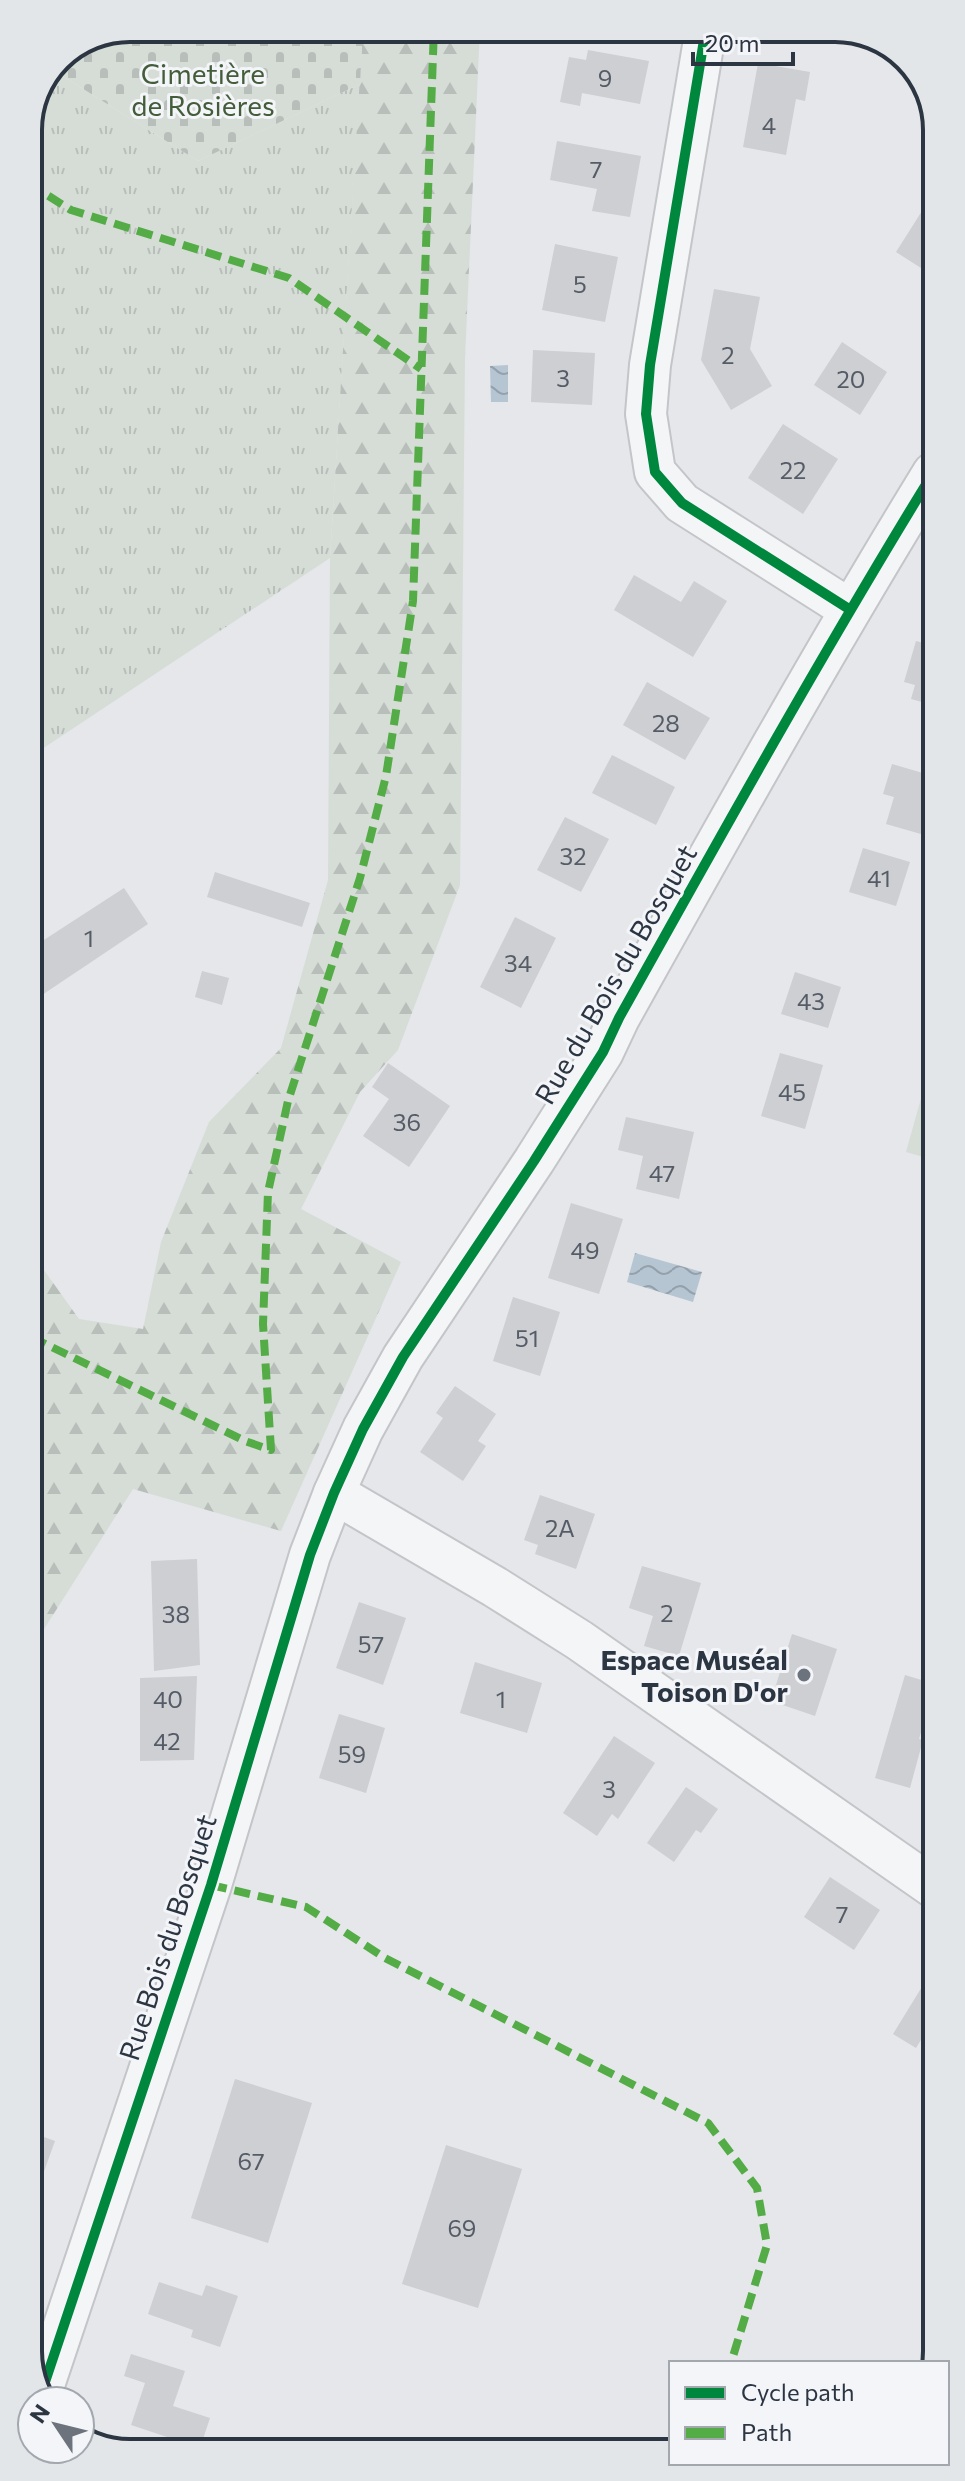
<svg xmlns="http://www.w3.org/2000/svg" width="965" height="2481" font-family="Commissioner,sans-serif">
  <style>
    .grass { fill: url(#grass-tufts) }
    .forest { fill: url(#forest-firs) }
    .cemetery { fill: url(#cemetery-stones) }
    .green { fill: #d6ddd6 }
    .water { fill: url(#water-waves) }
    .building { fill: #cdcfd2 }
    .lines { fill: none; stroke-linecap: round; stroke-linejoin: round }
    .street-casing { stroke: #c3c5c8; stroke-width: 44 }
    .street { stroke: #f4f5f6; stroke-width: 40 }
    .quiet { stroke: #54ac46; stroke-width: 8; stroke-dasharray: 16 8; stroke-linecap: butt }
    .cycleway-casing { stroke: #f3f5f8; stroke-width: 15 }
    .cycleway { stroke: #00873e; stroke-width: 10 }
    .poi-dot { fill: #6d737d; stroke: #f3f5f8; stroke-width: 3 }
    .labels { text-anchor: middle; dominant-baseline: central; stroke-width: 6; stroke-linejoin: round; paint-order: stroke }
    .number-label { font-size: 24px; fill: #555c67 }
    .park-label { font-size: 28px; fill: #435d3b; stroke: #f3f5f8 }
    .street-label { font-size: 28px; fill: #2c3542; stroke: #f3f5f8 }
    .poi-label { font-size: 28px; font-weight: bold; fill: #2c3542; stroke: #f3f5f8; text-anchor: end }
    .rim { fill: none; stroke: #2c3542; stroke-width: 4 }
  </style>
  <defs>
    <pattern id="grass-tufts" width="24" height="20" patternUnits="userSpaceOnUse" patternTransform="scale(2)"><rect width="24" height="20" fill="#d6ddd6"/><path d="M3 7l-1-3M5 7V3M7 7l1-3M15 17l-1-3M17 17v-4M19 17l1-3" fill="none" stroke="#b8beb9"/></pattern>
    <pattern id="forest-firs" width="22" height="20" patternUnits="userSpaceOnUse" patternTransform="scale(2)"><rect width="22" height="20" fill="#d6ddd6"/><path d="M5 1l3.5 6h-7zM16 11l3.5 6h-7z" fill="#b8beb9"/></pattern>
    <pattern id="cemetery-stones" width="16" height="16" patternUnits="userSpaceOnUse" patternTransform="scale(2)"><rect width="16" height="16" fill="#d6ddd6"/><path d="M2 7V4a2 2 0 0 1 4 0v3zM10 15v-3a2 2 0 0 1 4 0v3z" fill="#b8beb9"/></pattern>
    <pattern id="water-waves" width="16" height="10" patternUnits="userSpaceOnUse" patternTransform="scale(2)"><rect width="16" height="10" fill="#b6c5d2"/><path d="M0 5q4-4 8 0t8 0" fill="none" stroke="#94a1ac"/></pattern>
  </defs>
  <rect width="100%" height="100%" fill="#e5e7ea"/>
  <path class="grass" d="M 53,70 L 198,161 L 360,84 L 330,558 L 30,757 L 28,124 Z"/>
  <path class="forest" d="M 363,28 L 480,28 L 465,358 L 460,885 L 398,1050 L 360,1092 L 301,1209 L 401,1262 L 281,1531 L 133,1489 L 32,1648 L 31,1252 L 79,1319 L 143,1329 L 161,1242 L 209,1122 L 281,1048 L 328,880 L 330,558 Z"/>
  <path class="cemetery" d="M 130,28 L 363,28 L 360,84 L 198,161 L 53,70 L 58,58 Z"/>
  <path class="green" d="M 922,1095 L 934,1098 L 934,1160 L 906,1152 Z"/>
  <g class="water">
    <path d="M 508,365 L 508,402 L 491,402 L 490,366 Z"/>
    <path d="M 635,1253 L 702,1272 L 693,1302 L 627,1282 Z"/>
  </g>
  <g class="building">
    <path d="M 588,50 L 649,61 L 640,104 L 582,93 L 580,106 L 560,102 L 569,57 L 586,60 Z"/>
    <path d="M 758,63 L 810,72 L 805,101 L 796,99 L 786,155 L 743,147 Z"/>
    <path d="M 557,141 L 641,156 L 630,217 L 592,211 L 597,189 L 550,180 Z"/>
    <path d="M 922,211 L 932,217 L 932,275 L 896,252 Z"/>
    <path d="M 555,244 L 618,257 L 605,322 L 542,310 Z"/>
    <path d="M 714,289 L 760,297 L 750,349 L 772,386 L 731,410 L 701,360 Z"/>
    <path d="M 842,342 L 887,372 L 860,415 L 814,385 Z"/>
    <path d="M 533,350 L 595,353 L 592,405 L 531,402 Z"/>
    <path d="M 783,424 L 838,459 L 803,514 L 748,478 Z"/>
    <path d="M 634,575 L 681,602 L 694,581 L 727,601 L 693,657 L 614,610 Z"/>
    <path d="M 929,635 L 933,636 L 933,705 L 911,699 L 915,685 L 904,682 L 916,641 L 927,644 Z"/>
    <path d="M 647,682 L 710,718 L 685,760 L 623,725 Z"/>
    <path d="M 612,755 L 675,787 L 656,825 L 592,793 Z"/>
    <path d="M 892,764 L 933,776 L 933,816 L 928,836 L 886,824 L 894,797 L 883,794 Z"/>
    <path d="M 565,817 L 609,839 L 581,892 L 537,870 Z"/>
    <path d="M 863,848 L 910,862 L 896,906 L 849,892 Z"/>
    <path d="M 215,872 L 310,903 L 302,927 L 207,897 Z"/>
    <path d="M 124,888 L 148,924 L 42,995 L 30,977 L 30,949 Z"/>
    <path d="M 515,917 L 556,938 L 521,1008 L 480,987 Z"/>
    <path d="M 202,971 L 229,978 L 222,1005 L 195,997 Z"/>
    <path d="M 795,972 L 841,987 L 828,1028 L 781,1014 Z"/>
    <path d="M 780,1053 L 823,1065 L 805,1129 L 761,1116 Z"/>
    <path d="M 388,1063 L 450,1106 L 409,1167 L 363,1136 L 389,1099 L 372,1087 Z"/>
    <path d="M 626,1117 L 694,1132 L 679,1199 L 636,1189 L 643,1156 L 618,1150 Z"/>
    <path d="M 571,1203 L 623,1219 L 599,1294 L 548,1278 Z"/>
    <path d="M 513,1297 L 560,1312 L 540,1376 L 493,1361 Z"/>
    <path d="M 455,1386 L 496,1414 L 478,1441 L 486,1446 L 463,1481 L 420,1452 L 443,1418 L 436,1413 Z"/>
    <path d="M 540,1495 L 595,1514 L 576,1569 L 535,1554 L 538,1545 L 524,1540 Z"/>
    <path d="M 197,1559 L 200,1665 L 154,1671 L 151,1561 Z"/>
    <path d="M 642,1566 L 701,1583 L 679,1656 L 644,1646 L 653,1616 L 629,1608 Z"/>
    <path d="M 359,1602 L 406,1618 L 383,1685 L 336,1668 Z"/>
    <path d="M 792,1634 L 837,1649 L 815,1716 L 771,1701 Z"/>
    <path d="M 475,1662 L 542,1683 L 527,1733 L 460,1713 Z"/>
    <path d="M 905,1675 L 935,1684 L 919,1739 L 923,1740 L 910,1788 L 875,1778 Z"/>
    <path d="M 197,1676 L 194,1760 L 140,1761 L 140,1678 Z"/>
    <path d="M 339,1714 L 385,1728 L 366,1793 L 319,1778 Z"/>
    <path d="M 614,1736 L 655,1763 L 618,1819 L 612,1814 L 597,1836 L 563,1813 Z"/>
    <path d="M 686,1787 L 718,1809 L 701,1833 L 696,1830 L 674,1862 L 647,1843 Z"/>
    <path d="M 830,1877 L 880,1910 L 854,1950 L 804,1917 Z"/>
    <path d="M 936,1964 L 936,2036 L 927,2030 L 916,2048 L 893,2034 Z"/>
    <path d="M 235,2079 L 312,2103 L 268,2243 L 191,2218 Z"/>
    <path d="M 33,2133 L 55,2141 L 38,2188 L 33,2186 Z"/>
    <path d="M 446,2145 L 522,2169 L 478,2308 L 402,2284 Z"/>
    <path d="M 159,2282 L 202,2296 L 206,2285 L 238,2296 L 220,2347 L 191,2337 L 193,2330 L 148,2314 Z"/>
    <path d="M 131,2354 L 185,2371 L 173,2406 L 210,2418 L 200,2448 L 131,2425 L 145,2383 L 124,2376 Z"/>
  </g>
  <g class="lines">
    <defs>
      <g id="street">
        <path d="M 706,28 L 650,365 L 646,414 L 655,472 L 682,503 L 849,609"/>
        <path d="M 334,1493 L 495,1587 L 579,1640 L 936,1889"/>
        <path d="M 41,2394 L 211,1885 L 310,1555 L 334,1493 L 363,1429 L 403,1357 L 534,1161 L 603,1052 L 619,1018 C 721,835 823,652 933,473"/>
      </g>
    </defs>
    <use href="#street" class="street-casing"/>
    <use href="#street" class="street"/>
    <g class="quiet">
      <path d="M 28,183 L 71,210 L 289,278 L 421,369"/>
      <path d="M 31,1337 L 245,1441 L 271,1450 L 263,1324 L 268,1192 L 288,1101 L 360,878 L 386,776 L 413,601 L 434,28"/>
      <path d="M 211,1885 L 306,1907 L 385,1958 L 708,2123 L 757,2188 L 767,2245 L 731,2363"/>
    </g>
    <defs>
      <g id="cycleway">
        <path d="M 706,28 L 650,365 L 646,414 L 655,472 L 682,503 L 849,609"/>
        <path d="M 41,2394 L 211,1885 L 310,1555 L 334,1493 L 363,1429 L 403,1357 L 534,1161 L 603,1052 L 619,1018 C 721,835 823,652 933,473"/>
      </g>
    </defs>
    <use href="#cycleway" class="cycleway-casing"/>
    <use href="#cycleway" class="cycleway"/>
  </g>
  <circle class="poi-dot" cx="804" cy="1675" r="8"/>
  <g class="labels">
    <g class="number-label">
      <text x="605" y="77">9</text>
      <text x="769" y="124">4</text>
      <text x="596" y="168">7</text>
      <text x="580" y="283">5</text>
      <text x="728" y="354">2</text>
      <text x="563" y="377">3</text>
      <text x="851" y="378">20</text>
      <text x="793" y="469">22</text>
      <text x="666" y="722">28</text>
      <text x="573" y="855">32</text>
      <text x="879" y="877">41</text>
      <text x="89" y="937">1</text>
      <text x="518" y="962">34</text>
      <text x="811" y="1000">43</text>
      <text x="792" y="1091">45</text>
      <text x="407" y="1121">36</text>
      <text x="662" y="1172">47</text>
      <text x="585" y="1249">49</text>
      <text x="527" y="1337">51</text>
      <text x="560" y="1527">2A</text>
      <text x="667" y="1612">2</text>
      <text x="176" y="1613">38</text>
      <text x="371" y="1643">57</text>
      <text x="168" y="1698">40</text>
      <text x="501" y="1698">1</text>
      <text x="167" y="1740">42</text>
      <text x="352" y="1753">59</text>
      <text x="609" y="1788">3</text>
      <text x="842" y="1913">7</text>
      <text x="251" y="2160">67</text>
      <text x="462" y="2227">69</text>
    </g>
    <g class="park-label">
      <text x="203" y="73">Cimetière<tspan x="203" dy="32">de Rosières</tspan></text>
    </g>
    <g class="street-label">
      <text transform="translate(615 974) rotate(-60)">Rue du Bois du Bosquet</text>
      <text transform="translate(167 1937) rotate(-72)">Rue Bois du Bosquet</text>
    </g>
    <g class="poi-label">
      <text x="788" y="1659">Espace Muséal<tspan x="788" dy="32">Toison D'or</tspan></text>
    </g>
  </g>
  <path d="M0 0H965V2481H0ZM130 42H835A88 88 0 0 1 923 130V2351A88 88 0 0 1 835 2439H130A88 88 0 0 1 42 2351V130A88 88 0 0 1 130 42Z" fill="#e3e6e9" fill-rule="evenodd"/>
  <path class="rim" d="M130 42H835A88 88 0 0 1 923 130V2351A88 88 0 0 1 835 2439H130A88 88 0 0 1 42 2351V130A88 88 0 0 1 130 42Z"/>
  <rect x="669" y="2361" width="280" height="104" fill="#f3f5f8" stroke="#a3a8af" stroke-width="2"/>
  <rect x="685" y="2387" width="40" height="12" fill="#00873e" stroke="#a3a8af" stroke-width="2"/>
  <text x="741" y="2401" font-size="24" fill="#2c3542">Cycle path</text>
  <rect x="685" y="2427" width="40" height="12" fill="#54ac46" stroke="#a3a8af" stroke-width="2"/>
  <text x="741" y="2441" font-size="24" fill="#2c3542">Path</text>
  <g transform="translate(56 2425) rotate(305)"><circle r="38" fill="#f3f5f8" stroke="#a3a8af" stroke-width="2"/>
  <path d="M0-6L14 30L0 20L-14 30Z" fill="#6d737d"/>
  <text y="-12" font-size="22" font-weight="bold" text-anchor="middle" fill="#2c3542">N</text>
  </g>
  <path d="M693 52v12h100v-12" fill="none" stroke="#2c3542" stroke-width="4"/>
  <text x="705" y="52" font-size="24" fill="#2c3542" stroke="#f3f5f8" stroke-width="6" paint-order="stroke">20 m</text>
</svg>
